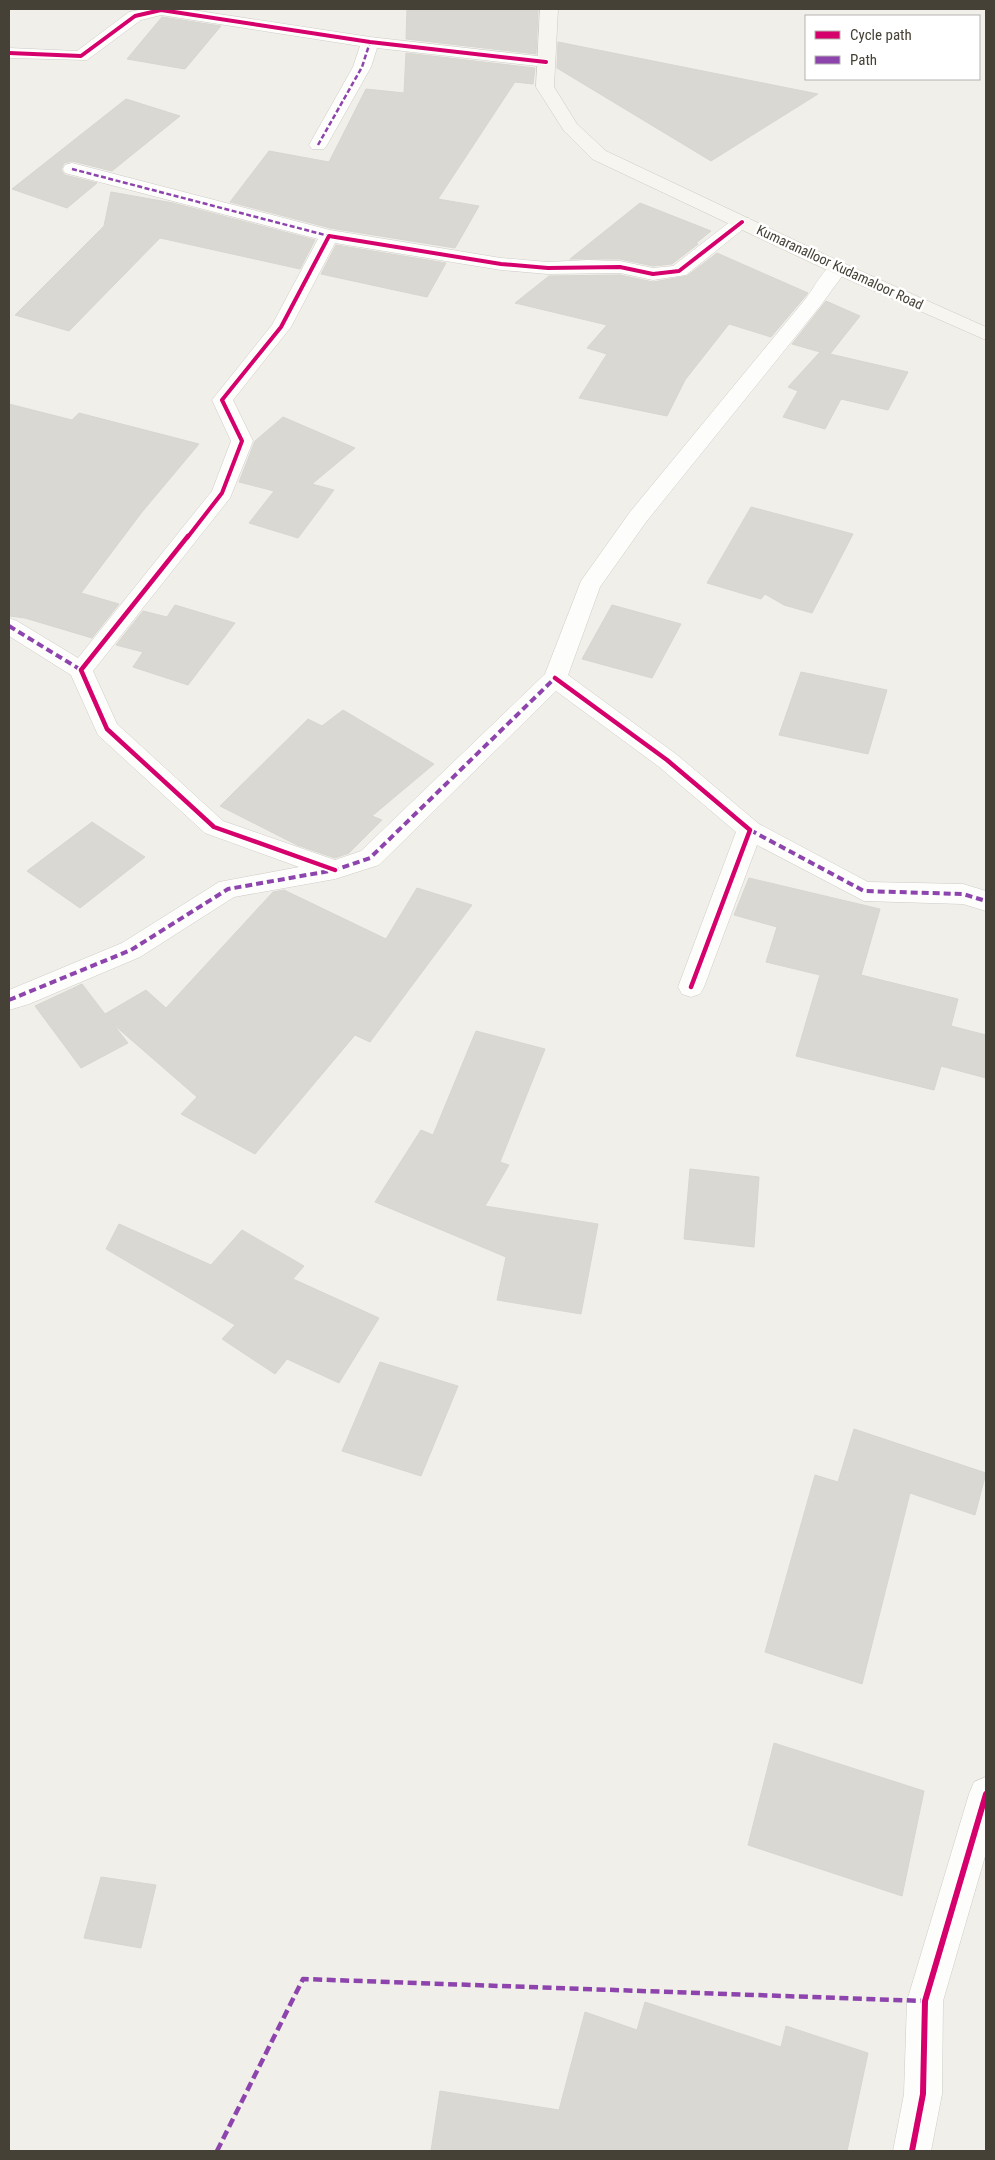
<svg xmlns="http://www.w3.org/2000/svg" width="995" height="2160" font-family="'Roboto Condensed',sans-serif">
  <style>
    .building { fill: #dad8d2; stroke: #d8d6d0 }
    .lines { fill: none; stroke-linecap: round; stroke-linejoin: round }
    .minor-casing { stroke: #ceccc7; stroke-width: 1 }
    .secondary-casing { stroke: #cfccc1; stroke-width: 1 }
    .minor { fill: #fdfdfc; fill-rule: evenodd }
    .secondary { fill: #f6f5ef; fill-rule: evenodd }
    .quiet-far2 { stroke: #8e44ad; stroke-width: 2.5; stroke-dasharray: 5 2.5; stroke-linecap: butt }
    .quiet-far1 { stroke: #8e44ad; stroke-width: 4; stroke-dasharray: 7 4; stroke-linecap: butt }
    .quiet { stroke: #8e44ad; stroke-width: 4.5; stroke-dasharray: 9 4.5; stroke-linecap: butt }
    .cycleway-far2-casing { stroke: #fff; stroke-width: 6 }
    .cycleway-far1-casing { stroke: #fff; stroke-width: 8 }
    .cycleway-casing { stroke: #fff; stroke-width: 9 }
    .cycleway-far2 { stroke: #d6006c; stroke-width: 4 }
    .cycleway-far1 { stroke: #d6006c; stroke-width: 4.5 }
    .cycleway { stroke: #d6006c; stroke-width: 6 }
    .labels { text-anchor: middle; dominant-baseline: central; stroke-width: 5; stroke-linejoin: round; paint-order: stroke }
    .far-street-label { font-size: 14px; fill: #464136; stroke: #fff }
  </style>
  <rect width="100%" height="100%" fill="#f0efea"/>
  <g class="building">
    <path d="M 407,9 L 538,9 L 536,54 L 406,39 Z"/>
    <path d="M 162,17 L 221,26 L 185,69 L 127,59 Z"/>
    <path d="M 558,42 L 818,94 L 711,161 L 557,68 Z"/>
    <path d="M 406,53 L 535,68 L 533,84 L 515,82 L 438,199 L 479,206 L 455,248 L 330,228 L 230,202 L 269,151 L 329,162 L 366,89 L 404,93 Z"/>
    <path d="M 126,99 L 180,116 L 112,171 L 72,161 L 64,163 L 61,170 L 65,175 L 97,183 L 67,208 L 12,189 Z"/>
    <path d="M 111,192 L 173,203 L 315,240 L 300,269 L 160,238 L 69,331 L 15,315 L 104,226 Z"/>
    <path d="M 640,203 L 711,231 L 696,243 L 698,244 L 672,264 L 653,266 L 620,259 L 570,259 Z"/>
    <path d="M 336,245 L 446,263 L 427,297 L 321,274 Z"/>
    <path d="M 717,253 L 808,293 L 771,337 L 729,324 L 685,380 L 667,416 L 579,398 L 607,354 L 587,348 L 607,325 L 515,303 L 549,276 L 620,275 L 653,282 L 687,276 Z"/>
    <path d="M 826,301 L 860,316 L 830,354 L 908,372 L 888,410 L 841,399 L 825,429 L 783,417 L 798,391 L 788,387 L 820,352 L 792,344 Z"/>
    <path d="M 9,404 L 72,420 L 79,413 L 199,444 L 142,512 L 81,593 L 119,604 L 92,638 L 25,618 L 9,616 Z"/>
    <path d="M 283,417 L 355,448 L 312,484 L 334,490 L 298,538 L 249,523 L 274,491 L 239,482 L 255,441 Z"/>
    <path d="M 751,507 L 853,534 L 812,613 L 784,605 L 765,594 L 761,599 L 707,583 Z"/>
    <path d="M 175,605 L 235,623 L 188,685 L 133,667 L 143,652 L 116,645 L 143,611 L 167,617 Z"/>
    <path d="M 612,605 L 681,624 L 652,678 L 582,659 Z"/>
    <path d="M 801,672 L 887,690 L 868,754 L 779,735 Z"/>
    <path d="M 343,710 L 434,764 L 372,816 L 382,820 L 349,853 L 335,858 L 297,845 L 220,806 L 308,719 L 322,726 Z"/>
    <path d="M 92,822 L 145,857 L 80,908 L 27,871 Z"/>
    <path d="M 749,878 L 880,909 L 861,975 L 958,999 L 951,1026 L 986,1035 L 986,1078 L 941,1066 L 934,1090 L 796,1056 L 820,975 L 766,962 L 777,927 L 734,915 Z"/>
    <path d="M 417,888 L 472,905 L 370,1042 L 355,1035 L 255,1154 L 181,1114 L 197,1097 L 113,1024 L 128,1043 L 81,1068 L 35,1006 L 82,984 L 105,1014 L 146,990 L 166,1008 L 273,892 L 284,890 L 386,939 Z"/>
    <path d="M 476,1031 L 545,1049 L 500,1162 L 509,1165 L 485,1206 L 598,1224 L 581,1314 L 497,1300 L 506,1257 L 375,1202 L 421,1130 L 433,1135 Z"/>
    <path d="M 690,1169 L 759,1177 L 754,1247 L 684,1239 Z"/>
    <path d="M 119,1224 L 211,1265 L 242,1230 L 304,1266 L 293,1279 L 379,1318 L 339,1383 L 287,1359 L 275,1374 L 222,1339 L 235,1325 L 106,1249 Z"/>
    <path d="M 380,1362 L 458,1386 L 421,1476 L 342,1451 Z"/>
    <path d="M 854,1429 L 986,1473 L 975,1515 L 910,1493 L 862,1684 L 765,1652 L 815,1475 L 838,1482 Z"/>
    <path d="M 774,1743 L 924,1791 L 902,1896 L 748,1845 Z"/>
    <path d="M 101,1877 L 156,1885 L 141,1948 L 84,1938 Z"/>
    <path d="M 645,2002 L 781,2047 L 786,2026 L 868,2053 L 847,2151 L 431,2151 L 440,2091 L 559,2110 L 585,2012 L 637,2030 Z"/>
  </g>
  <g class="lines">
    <defs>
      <g id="minor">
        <path d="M 144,9 L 186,9 L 370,37 L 546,57 L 552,58 L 555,62 L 552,66 L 546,67 L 377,48 L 371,67 L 327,145 L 324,149 L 312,149 L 309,145 L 353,67 L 360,46 L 161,15 L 141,20 L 87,60 L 9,58 L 9,48 L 77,51 L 129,12 Z"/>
        <path d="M 72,163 L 330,230 L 501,258 L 548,262 L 588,260 L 620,261 L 653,268 L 673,266 L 735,218 L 749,218 L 752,222 L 686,275 L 653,280 L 620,273 L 548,274 L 501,270 L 335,243 L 291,327 L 233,400 L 253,441 L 230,498 L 93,671 L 117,724 L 223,821 L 335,860 L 361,851 L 545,674 L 581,581 L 630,512 L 807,297 C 817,284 827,259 845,264 L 848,268 L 821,305 L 646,522 L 600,587 L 568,675 L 676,754 L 759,824 L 868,882 L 963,884 L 986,891 L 986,911 L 963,904 L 864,901 L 757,845 L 704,987 L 700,994 L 691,997 L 682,994 L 678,987 L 736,832 L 658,766 L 556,691 L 379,865 L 335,879 L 234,897 L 140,957 L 29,1004 L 9,1010 L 9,990 L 122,943 L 219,882 L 299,867 L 205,833 L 98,735 L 71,675 L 9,636 L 9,618 L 17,621 L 78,658 L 212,491 L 231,441 L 212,400 L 272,325 L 318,239 L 65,173 L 63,169 L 65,165 Z"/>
        <path d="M 986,1777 L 986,1853 L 943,2001 L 942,2094 L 931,2151 L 893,2151 L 904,2094 L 907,2001 L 969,1794 L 974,1782 Z"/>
      </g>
      <path id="secondary" d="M 540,9 L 558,9 L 554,87 L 577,124 L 606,151 L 845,264 L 986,327 L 986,340 L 831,272 L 592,159 L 564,131 L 536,87 Z"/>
    </defs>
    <use href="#minor" class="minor-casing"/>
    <use href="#secondary" class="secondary-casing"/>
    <use href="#minor" class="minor"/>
    <use href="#secondary" class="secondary"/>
    <g class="quiet-far2">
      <path d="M 318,145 L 362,67 L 370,42"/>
      <path d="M 72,169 L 329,236"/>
    </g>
    <g class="quiet-far1">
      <path d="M 9,626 L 81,670"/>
      <path d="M 750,830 L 864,891 L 963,894 L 986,901"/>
      <path d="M 9,1000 L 131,950 L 228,889 L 335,870 L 370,858 L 555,678 L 558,680"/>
    </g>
    <path class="quiet" d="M 217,2151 L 303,1979 L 925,2001"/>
    <defs>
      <g id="cycleway-far2">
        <path d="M 9,53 L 81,56 L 135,16 L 161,10 L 370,42 L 546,62"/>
        <path d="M 187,538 L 222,493 L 242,441 L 222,400 L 281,327 L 329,236 L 501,264 L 548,268 L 620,267 L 653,274 L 679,271 L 742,222"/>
      </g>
      <g id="cycleway-far1">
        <path d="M 188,536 L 81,670 L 107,729 L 214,827 L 335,870"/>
        <path d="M 555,678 L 667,760 L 750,830 L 691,987"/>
      </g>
      <path id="cycleway" d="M 912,2151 L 923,2094 L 925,2001 L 986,1794"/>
    </defs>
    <use href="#cycleway-far2" class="cycleway-far2-casing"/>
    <use href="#cycleway-far1" class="cycleway-far1-casing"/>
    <use href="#cycleway" class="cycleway-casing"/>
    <use href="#cycleway-far2" class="cycleway-far2"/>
    <use href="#cycleway-far1" class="cycleway-far1"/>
    <use href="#cycleway" class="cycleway"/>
  </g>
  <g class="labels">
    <g class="far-street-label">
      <text transform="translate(840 267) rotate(25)">Kumaranalloor Kudamaloor Road</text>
    </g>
  </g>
  <rect width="995" height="2160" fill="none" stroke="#464136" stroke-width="20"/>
  <rect x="805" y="15" width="175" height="65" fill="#ffffff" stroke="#b5b3af"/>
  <rect x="815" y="31" width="25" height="8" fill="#d6006c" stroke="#b5b3af"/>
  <text x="850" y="40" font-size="15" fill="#464136">Cycle path</text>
  <rect x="815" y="56" width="25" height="8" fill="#8e44ad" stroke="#b5b3af"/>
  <text x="850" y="65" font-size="15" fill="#464136">Path</text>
</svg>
